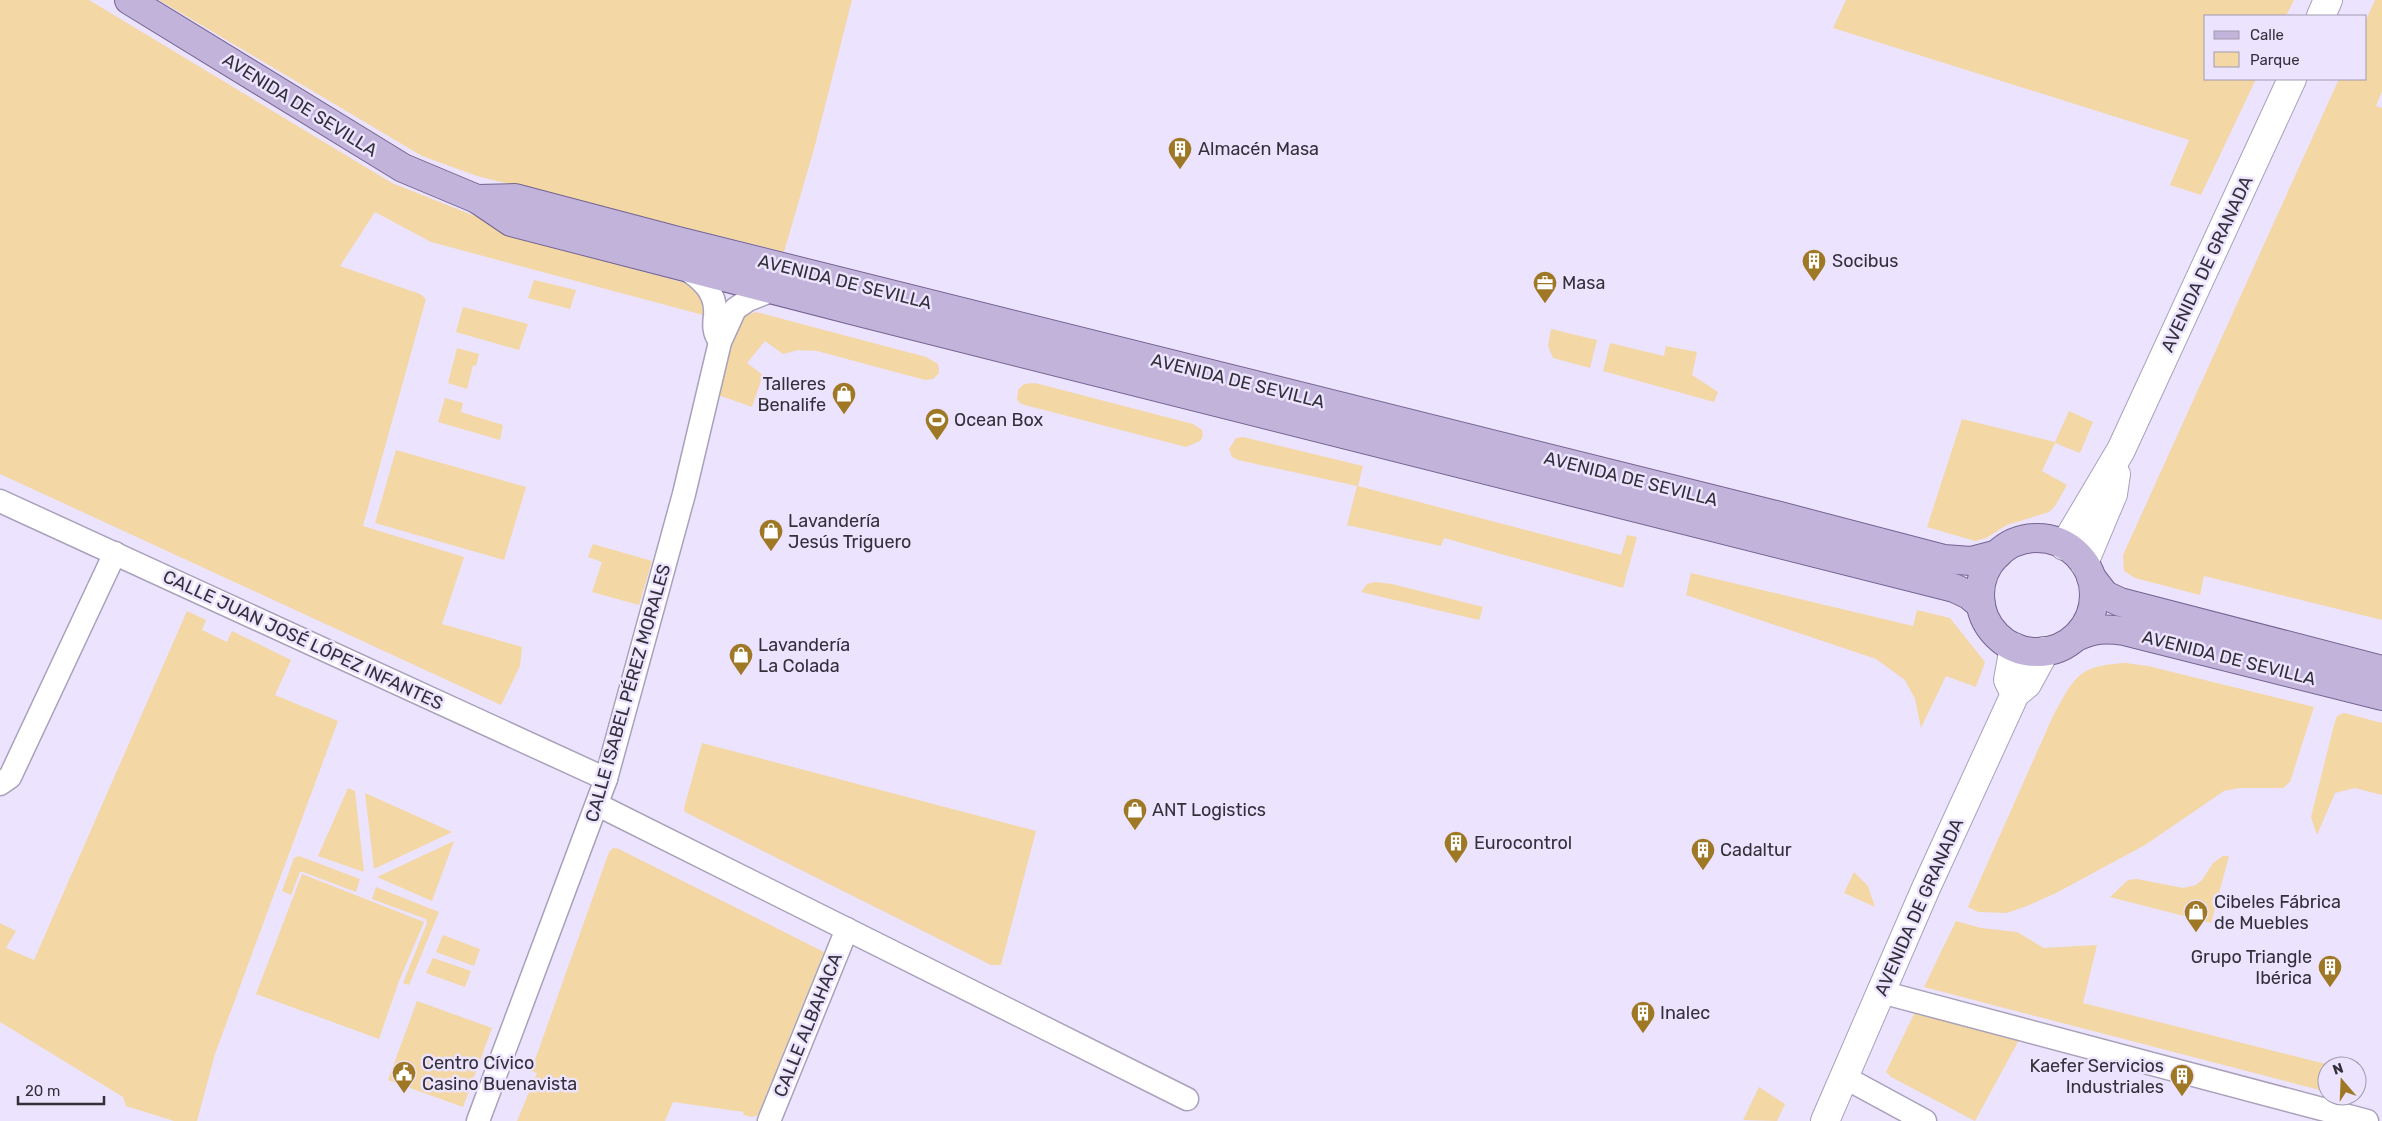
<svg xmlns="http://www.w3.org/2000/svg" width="2382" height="1121" font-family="Rubik,sans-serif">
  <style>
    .green { fill: #f3d7a5 }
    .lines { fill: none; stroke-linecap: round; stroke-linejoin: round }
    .street-casing { stroke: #a9a1ba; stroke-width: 25 }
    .secondary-casing { stroke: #a9a1ba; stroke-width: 30 }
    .primary-casing { stroke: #746492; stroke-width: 30 }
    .street { stroke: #fff; stroke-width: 22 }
    .secondary { stroke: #fff; stroke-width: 28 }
    .primary { stroke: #c1b3da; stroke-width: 28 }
    .labels { text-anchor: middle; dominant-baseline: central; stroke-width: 5; stroke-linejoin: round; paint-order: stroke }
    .street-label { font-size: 18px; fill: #33303a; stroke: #ece3fe }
    .poi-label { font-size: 18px; fill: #33303a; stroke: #ece3fe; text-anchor: start }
  </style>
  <rect width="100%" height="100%" fill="#ece3fe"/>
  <g class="green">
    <path d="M 0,0 L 89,0 L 392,183 L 555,248 L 689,284 C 700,291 705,302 703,315 L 431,242 L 375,212 L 340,266 L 420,294 L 426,299 L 363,526 L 464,557 L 442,624 L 522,647 L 520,666 L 501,705 L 0,474 Z"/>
    <path d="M 159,0 L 852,0 L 814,149 L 784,252 L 477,176 L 422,156 Z"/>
    <path d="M 1846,0 L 2294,0 L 2286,16 L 2206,16 L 2206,79 L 2256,79 L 2201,195 L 2170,185 L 2189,140 L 1833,28 Z"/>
    <path d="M 2375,0 L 2382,0 L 2382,91 L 2376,106 L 2382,108 L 2382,620 L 2204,576 L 2200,595 L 2135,578 L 2124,571 L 2123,555 L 2339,79 L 2366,79 L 2366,20 Z"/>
    <path d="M 534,280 L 576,290 L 570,309 L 528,298 Z"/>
    <path d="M 463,307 L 528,324 L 519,350 L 456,332 Z"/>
    <path d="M 756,312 L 926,357 L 938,364 L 939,373 L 933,379 L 925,380 L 817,351 L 798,350 L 783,354 L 765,341 L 747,363 L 763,375 L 752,407 L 718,395 L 735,327 L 744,316 Z"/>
    <path d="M 1551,329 L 1597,340 L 1590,368 L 1553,358 L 1548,346 Z"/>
    <path d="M 1610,343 L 1664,356 L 1666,346 L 1697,352 L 1692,375 L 1718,392 L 1714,402 L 1603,371 Z"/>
    <path d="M 457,348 L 479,354 L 476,366 L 473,365 L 467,389 L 448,383 Z"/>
    <path d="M 1035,383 L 1193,424 L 1202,430 L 1203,436 L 1200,441 L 1186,447 L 1021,404 L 1017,400 L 1018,390 L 1024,384 Z"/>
    <path d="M 445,398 L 463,403 L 461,412 L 503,425 L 500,440 L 438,422 Z"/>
    <path d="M 2069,411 L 2093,422 L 2080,453 L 2055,443 L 2042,471 L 2067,485 L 2055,506 L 2049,512 L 2007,525 L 1986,538 L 1975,541 L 1927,527 L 1962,419 L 2055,442 Z"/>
    <path d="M 1243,437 L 1363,466 L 1358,486 L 1621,555 L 1627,535 L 1637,537 L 1623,588 L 1444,538 L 1441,546 L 1347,525 L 1357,486 L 1238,460 L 1232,457 L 1229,449 L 1236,438 Z"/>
    <path d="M 396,450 L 526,487 L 504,560 L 375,523 Z"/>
    <path d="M 593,544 L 652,561 L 639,605 L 592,592 L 602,562 L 588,557 Z"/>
    <path d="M 1691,573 L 1913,626 L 1917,610 L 1950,618 L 1985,662 L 1976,687 L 1946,676 L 1921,728 L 1915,699 L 1905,680 L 1876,659 L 1686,595 Z"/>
    <path d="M 1375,582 L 1392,584 L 1483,607 L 1479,620 L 1361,592 L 1367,584 Z"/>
    <path d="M 187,611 L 206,620 L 202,630 L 227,642 L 232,631 L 291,660 L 275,695 L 338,721 L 215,1054 L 197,1121 L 174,1121 L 126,1106 L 123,1097 L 0,1022 L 0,923 L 16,931 L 6,948 L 34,960 Z"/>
    <path d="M 2125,663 L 2148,666 L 2314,707 L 2290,782 L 2283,788 L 2240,788 L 2224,791 L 2145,845 L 2056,893 L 2027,906 L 2007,913 L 1978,912 L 1968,907 L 2053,716 C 2075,677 2077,666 2125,663 Z"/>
    <path d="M 2344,713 L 2382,723 L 2382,795 L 2355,788 L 2335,793 L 2317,835 L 2311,817 L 2334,725 L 2337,716 Z"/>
    <path d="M 702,743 L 1036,831 L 1001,965 L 991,965 L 685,812 L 684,808 Z"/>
    <path d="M 348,788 L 355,791 L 364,872 L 318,856 Z"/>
    <path d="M 365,793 L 452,832 L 374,869 Z"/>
    <path d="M 454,841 L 432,901 L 377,877 Z"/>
    <path d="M 613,848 L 619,849 L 824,952 L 758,1115 L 752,1117 L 743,1115 L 744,1112 L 673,1102 L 665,1121 L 517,1121 L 537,1073 L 531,1071 L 609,852 Z"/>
    <path d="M 299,856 L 360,879 L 356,892 L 303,872 L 300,872 L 291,895 L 282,891 L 294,858 Z"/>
    <path d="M 2223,856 L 2229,856 L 2211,923 L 2110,897 L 2128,880 L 2137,879 L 2183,888 L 2196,885 L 2202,880 L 2213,863 Z"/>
    <path d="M 1854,872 L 1868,886 L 1875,907 L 1844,893 Z"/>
    <path d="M 302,874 L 424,922 L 399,981 L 379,1039 L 256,994 Z"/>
    <path d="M 376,887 L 439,912 L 409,985 L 403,983 L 427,923 L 426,919 L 372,899 Z"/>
    <path d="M 1956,921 L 1981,928 L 2017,932 L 2044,948 L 2097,945 L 2083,1003 L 2334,1066 L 2327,1066 L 2327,1092 L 1924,987 Z"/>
    <path d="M 443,935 L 480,949 L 474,966 L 436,952 Z"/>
    <path d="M 433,958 L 471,971 L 465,987 L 426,973 Z"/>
    <path d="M 417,1001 L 492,1028 L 463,1107 L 388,1080 Z"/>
    <path d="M 1915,1012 L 2019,1040 L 1975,1121 L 1891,1077 L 1886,1072 Z"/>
    <path d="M 2357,1072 L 2365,1074 L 2358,1100 L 2343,1096 L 2357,1096 Z"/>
    <path d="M 1759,1087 L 1785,1104 L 1777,1121 L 1743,1120 Z"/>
  </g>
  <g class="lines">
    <defs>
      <g id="street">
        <path d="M 684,268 C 701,278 717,292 715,315 C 714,324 713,333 720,341"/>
        <path d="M 0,501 L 606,779"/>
        <path d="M 0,784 L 10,777 L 115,553"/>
        <path d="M 598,805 L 1187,1099"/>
        <path d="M 1881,992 L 2367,1121"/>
        <path d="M 1844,1077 L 1925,1121"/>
        <path d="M 478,1121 L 606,779 L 684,494 L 720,342 L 735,309 L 748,300 L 773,290"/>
        <path d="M 769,1121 L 847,929"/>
      </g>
      <g id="secondary">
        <path d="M 2321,16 L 2328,0"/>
        <path d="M 2064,546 L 2121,450 L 2292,79"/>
        <path d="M 2084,563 L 2113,494 L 2116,474"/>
        <path d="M 2014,647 L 2008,680 L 2015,694"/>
        <path d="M 1825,1121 L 1926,888 L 2015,694 L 2027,684 L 2045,651"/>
      </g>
      <g id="primary">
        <path d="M 129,0 L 403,168 L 477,199 L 511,222 L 863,313 L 1954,588 L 1969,595 L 1981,605"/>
        <path d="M 477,199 L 515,198 L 678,241 L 1772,514 L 1944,559 L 1971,561 L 1998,554"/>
        <circle cx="2037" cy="595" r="57"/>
        <path d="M 2091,577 L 2105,595 L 2120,602 L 2382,670"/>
        <path d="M 2076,637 C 2093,629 2105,628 2124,631 L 2382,696"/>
      </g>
    </defs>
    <use href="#street" class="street-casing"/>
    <use href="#secondary" class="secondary-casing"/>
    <use href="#primary" class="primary-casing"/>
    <use href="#street" class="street"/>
    <use href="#secondary" class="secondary"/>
    <use href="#primary" class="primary"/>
  </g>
  <defs>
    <symbol id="building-pin" viewBox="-11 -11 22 30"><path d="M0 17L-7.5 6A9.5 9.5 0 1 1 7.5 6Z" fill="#9f7826" stroke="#ece3fe"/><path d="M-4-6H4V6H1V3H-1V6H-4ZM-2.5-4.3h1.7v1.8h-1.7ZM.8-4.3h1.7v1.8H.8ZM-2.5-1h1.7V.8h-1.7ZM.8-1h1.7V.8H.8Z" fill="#fff"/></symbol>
    <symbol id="office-pin" viewBox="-11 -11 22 30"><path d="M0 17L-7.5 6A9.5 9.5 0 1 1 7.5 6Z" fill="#9f7826" stroke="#ece3fe"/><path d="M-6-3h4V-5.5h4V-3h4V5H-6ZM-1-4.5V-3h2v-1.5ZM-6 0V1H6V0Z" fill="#fff"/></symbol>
    <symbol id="shop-pin" viewBox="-11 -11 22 30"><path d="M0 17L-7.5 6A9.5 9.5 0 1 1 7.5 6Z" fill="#9f7826" stroke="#ece3fe"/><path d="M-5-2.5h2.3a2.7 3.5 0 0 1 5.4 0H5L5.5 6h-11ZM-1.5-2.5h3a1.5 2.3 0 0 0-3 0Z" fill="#fff"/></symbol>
    <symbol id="stadium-pin" viewBox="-11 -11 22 30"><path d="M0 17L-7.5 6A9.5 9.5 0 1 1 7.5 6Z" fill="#9f7826" stroke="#ece3fe"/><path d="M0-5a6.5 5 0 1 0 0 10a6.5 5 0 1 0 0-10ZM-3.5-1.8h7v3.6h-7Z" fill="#fff"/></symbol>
    <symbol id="civic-pin" viewBox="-11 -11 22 30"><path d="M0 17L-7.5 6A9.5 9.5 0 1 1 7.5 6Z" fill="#9f7826" stroke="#ece3fe"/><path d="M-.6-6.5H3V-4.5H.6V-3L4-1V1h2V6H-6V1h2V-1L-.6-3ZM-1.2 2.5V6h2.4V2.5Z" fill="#fff"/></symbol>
  </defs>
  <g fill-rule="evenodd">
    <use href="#building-pin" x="1166" y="135" width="28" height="38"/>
    <use href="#building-pin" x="1800" y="247" width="28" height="38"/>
    <use href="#office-pin" x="1531" y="269" width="28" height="38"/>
    <use href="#shop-pin" x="830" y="380" width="28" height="38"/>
    <use href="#stadium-pin" x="923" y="406" width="28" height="38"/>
    <use href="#shop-pin" x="757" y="517" width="28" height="38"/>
    <use href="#shop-pin" x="727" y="641" width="28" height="38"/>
    <use href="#shop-pin" x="1121" y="796" width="28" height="38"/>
    <use href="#building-pin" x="1442" y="829" width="28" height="38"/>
    <use href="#building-pin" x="1689" y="836" width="28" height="38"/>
    <use href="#shop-pin" x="2182" y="898" width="28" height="38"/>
    <use href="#building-pin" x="2316" y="953" width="28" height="38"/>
    <use href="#building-pin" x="1629" y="999" width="28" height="38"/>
    <use href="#civic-pin" x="390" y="1059" width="28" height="38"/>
    <use href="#building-pin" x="2168" y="1062" width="28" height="38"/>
  </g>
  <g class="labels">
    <g class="street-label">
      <text transform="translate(300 105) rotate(32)">AVENIDA DE SEVILLA</text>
      <text transform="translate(2207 264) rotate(-65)">AVENIDA DE GRANADA</text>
      <text transform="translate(845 282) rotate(14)">AVENIDA DE SEVILLA</text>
      <text transform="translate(1238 381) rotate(14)">AVENIDA DE SEVILLA</text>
      <text transform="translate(1631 479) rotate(14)">AVENIDA DE SEVILLA</text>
      <text transform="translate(303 640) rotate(25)">CALLE JUAN JOSÉ LÓPEZ INFANTES</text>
      <text transform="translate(2229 658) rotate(14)">AVENIDA DE SEVILLA</text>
      <text transform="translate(628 693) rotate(-74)">CALLE ISABEL PÉREZ MORALES</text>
      <text transform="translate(1919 907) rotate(-66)">AVENIDA DE GRANADA</text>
      <text transform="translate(808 1025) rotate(-68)">CALLE ALBAHACA</text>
    </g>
    <g class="poi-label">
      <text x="1198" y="149">Almacén Masa</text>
      <text x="1832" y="261">Socibus</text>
      <text x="1562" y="283">Masa</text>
      <text x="826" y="384" text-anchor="end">Talleres<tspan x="826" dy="21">Benalife</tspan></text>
      <text x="954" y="420">Ocean Box</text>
      <text x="788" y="521">Lavandería<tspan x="788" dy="21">Jesús Triguero</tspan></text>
      <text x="758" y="645">Lavandería<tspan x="758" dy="21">La Colada</tspan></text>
      <text x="1152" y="810">ANT Logistics</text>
      <text x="1474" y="843">Eurocontrol</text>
      <text x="1720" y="850">Cadaltur</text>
      <text x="2214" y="902">Cibeles Fábrica<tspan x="2214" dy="21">de Muebles</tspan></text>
      <text x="2312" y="957" text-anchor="end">Grupo Triangle<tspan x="2312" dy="21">Ibérica</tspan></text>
      <text x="1660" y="1013">Inalec</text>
      <text x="422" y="1063">Centro Cívico<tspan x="422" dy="21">Casino Buenavista</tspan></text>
      <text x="2164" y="1066" text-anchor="end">Kaefer Servicios<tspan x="2164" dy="21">Industriales</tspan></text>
    </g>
  </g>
  <rect x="2204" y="15" width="162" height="65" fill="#ece3fe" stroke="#a29bb0"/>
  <rect x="2214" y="31" width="25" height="8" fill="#c1b3da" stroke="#a29bb0"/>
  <text x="2250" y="40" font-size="15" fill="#33303a">Calle</text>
  <rect x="2214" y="52" width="25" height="15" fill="#f3d7a5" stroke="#a29bb0"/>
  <text x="2250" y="65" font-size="15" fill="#33303a">Parque</text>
  <g transform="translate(2342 1081) rotate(341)"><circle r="24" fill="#ece3fe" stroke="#a29bb0"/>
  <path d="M0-4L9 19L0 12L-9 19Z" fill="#9f7826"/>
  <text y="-8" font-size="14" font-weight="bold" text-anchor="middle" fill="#33303a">N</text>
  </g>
  <path d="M18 1096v8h86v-8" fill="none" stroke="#33303a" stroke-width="2.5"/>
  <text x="25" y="1096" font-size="15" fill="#33303a" stroke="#ece3fe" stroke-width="4" paint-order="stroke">20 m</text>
</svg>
